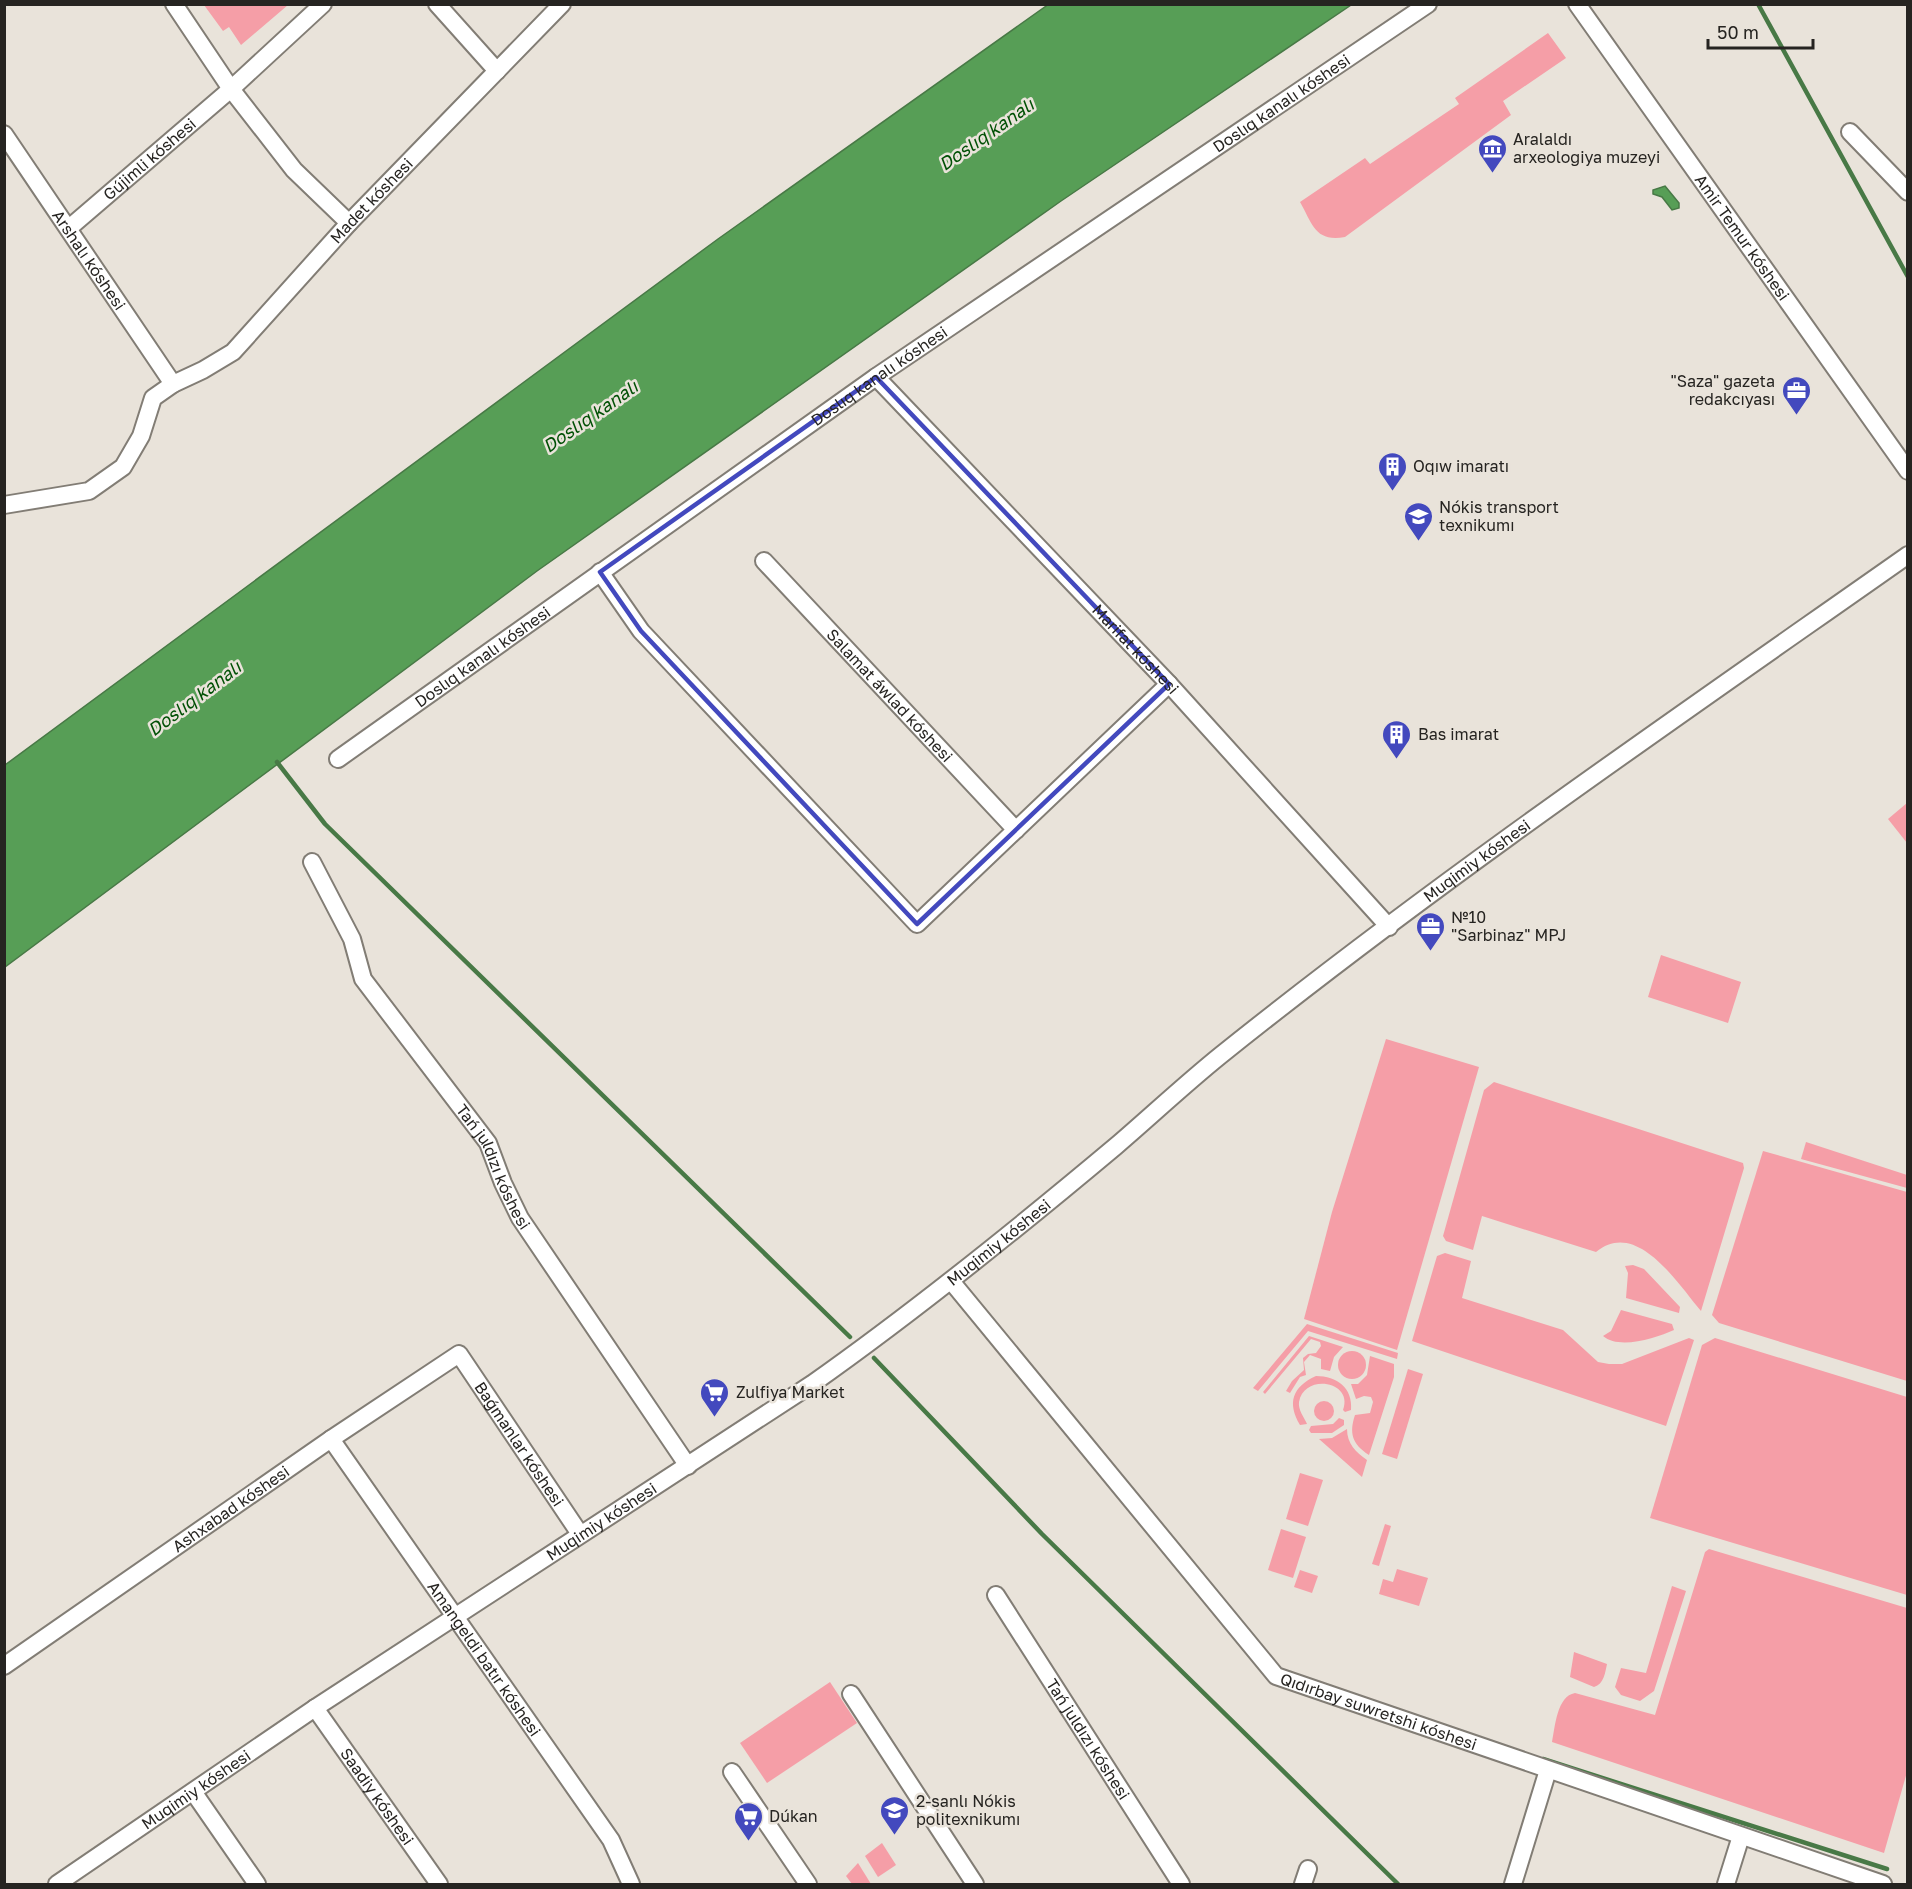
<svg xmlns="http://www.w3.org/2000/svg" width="1912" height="1889" font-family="'Golos Text',sans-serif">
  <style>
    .green { fill: #f59ea7 }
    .water { fill: #579e56; stroke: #487946; stroke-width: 1.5 }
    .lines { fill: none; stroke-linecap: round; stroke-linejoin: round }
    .stream { stroke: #487946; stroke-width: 4.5 }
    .minor-casing { stroke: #827d75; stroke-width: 20 }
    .minor { stroke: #fff; stroke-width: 16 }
    .marked { fill: none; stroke: #4349be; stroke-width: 4.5; stroke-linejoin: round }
    .labels { text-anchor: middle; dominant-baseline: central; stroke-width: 5; stroke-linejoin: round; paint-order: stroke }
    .street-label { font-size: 16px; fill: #262421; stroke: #e9e3da }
    .poi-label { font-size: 16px; fill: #262421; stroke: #e9e3da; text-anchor: start }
    .water-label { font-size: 18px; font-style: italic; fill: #005005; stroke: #e9e3da }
  </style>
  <rect width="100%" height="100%" fill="#e9e3da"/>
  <g class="green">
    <path d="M 204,5 L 288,5 L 241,45 L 229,27 L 223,31 Z"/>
    <path d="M 1548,33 L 1566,58 L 1503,101 L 1511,115 L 1345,237 C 1315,242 1313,225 1300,202 L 1365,158 L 1370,164 L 1459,104 L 1455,98 Z"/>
    <path d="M 1907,803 L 1907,843 L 1888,819 Z"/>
    <path d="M 1661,955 L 1741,982 L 1728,1023 L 1648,997 Z"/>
    <path d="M 1386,1039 L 1479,1067 L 1397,1350 L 1304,1319 L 1332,1212 Z"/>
    <path d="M 1494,1082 L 1743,1163 L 1744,1168 L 1701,1311 C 1678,1284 1637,1218 1596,1252 L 1482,1216 L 1473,1250 L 1446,1241 L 1443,1236 L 1484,1090 Z"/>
    <path d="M 1806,1142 L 1907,1175 L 1907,1188 L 1801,1159 Z"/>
    <path d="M 1763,1151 L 1907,1192 L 1907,1381 L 1719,1323 L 1712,1315 Z"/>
    <path d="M 1445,1253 L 1471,1261 L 1462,1298 L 1563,1330 L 1598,1362 L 1609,1364 L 1622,1364 L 1689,1338 L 1694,1340 L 1666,1426 L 1412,1341 L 1437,1256 Z"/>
    <path d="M 1633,1265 L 1644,1269 L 1680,1307 L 1679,1313 L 1626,1298 L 1628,1273 L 1625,1266 Z"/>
    <path d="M 1621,1310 L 1672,1324 L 1674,1330 C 1656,1338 1619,1350 1603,1336 L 1611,1331 Z"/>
    <path d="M 1307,1324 L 1398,1353 L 1397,1359 L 1308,1331 L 1258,1391 L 1253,1388 Z"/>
    <path d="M 1309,1336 L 1343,1347 L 1334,1357 L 1330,1371 L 1321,1369 L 1321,1359 L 1310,1355 L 1304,1362 L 1306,1375 L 1300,1377 L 1290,1393 L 1286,1391 L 1292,1381 L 1304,1370 L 1303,1358 L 1308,1354 L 1316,1353 L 1321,1346 L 1320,1342 L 1311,1339 L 1265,1394 L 1263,1392 Z"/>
    <path d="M 1715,1338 L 1907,1397 L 1907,1595 L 1650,1518 L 1702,1345 Z"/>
    <circle cx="1352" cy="1365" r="14"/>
    <path d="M 1370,1356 L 1394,1364 L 1394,1377 L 1369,1455 C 1352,1444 1349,1433 1355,1415 L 1370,1413 L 1373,1402 L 1371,1397 L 1364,1396 L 1356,1399 L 1351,1384 L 1358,1384 L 1367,1375 Z"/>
    <path d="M 1408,1369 L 1423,1374 L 1397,1459 L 1382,1454 Z"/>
    <path d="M 1316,1376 C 1337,1376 1353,1388 1351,1410 L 1345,1412 L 1343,1410 C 1354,1381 1304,1373 1299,1402 C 1298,1410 1304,1417 1307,1424 L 1300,1425 C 1287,1403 1292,1387 1316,1376 Z"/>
    <circle cx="1324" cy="1411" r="10"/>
    <path d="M 1339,1418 L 1344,1420 L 1344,1425 L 1332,1433 L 1311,1433 L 1309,1430 L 1311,1426 L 1333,1424 Z"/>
    <path d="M 1347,1429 C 1347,1444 1356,1452 1367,1460 L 1362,1477 L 1319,1439 L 1332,1438 Z"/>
    <path d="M 1300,1473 L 1323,1480 L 1308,1526 L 1286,1519 Z"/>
    <path d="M 1385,1524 L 1391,1526 L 1379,1566 L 1372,1564 Z"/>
    <path d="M 1281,1529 L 1306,1537 L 1293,1578 L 1268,1570 Z"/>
    <path d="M 1709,1549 L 1907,1608 L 1907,1772 L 1884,1853 L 1552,1742 C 1555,1727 1557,1696 1575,1693 L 1655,1715 L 1705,1552 Z"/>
    <path d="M 1397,1569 L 1428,1578 L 1419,1606 L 1379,1594 L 1383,1579 L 1393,1582 Z"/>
    <path d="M 1300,1570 L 1318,1576 L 1312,1593 L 1294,1587 Z"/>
    <path d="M 1672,1586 L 1686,1591 L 1654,1691 L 1640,1701 L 1621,1695 L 1615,1687 L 1621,1668 L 1646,1673 Z"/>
    <path d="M 1574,1652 L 1607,1664 C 1605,1673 1604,1684 1594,1687 L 1570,1677 Z"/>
    <path d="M 830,1682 L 857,1723 L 767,1783 L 740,1743 Z"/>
    <path d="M 882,1843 L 896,1865 L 878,1877 L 865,1856 Z"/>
    <path d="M 858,1863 L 871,1884 L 852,1884 L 846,1876 Z"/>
  </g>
  <g class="water">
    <path d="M 1049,4 L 1351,5 L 1061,201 L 537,571 L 5,967 L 5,765 L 718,239 Z"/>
    <path d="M 1665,186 L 1679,203 L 1679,208 L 1672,210 L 1662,197 L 1653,194 L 1653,190 Z"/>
  </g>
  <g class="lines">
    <g class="stream">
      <path d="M 1758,4 L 1908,277"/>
      <path d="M 277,762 L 325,824 L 850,1337"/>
      <path d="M 874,1358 L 1042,1534 L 1398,1884"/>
      <path d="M 1543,1759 L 1887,1869"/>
    </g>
    <defs>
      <g id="minor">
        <path d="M 174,4 L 231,89 L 294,170 L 349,223"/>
        <path d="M 437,4 L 497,71"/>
        <path id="s1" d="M 1577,4 L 1908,471"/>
        <path d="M 1850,132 L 1908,192"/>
        <path id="s2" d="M 4,134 L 173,384"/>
        <path id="s3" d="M 69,228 L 231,89 L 323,4"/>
        <path id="s4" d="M 876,377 L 1169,684 L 1389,927"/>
        <path id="s5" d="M 4,505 L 89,491 L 123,467 L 141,436 L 153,398 L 173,384 L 203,370 L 233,352 L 349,223 L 562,4"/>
        <path id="s6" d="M 764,561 L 1016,830"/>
        <path d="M 600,572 L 641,631 L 917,924 L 1169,684"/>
        <path id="s7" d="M 338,759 L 876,377 L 1428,4"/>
        <path id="s8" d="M 312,862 L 352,939 L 363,979 L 488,1143 L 503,1183 L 520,1218 L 688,1466"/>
        <path id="s9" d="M 951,1281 L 1276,1676 L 1883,1884"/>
        <path id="s10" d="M 331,1439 L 611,1840 L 631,1884"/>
        <path id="s11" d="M 996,1595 L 1181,1884"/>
        <path id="s12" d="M 4,1666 L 331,1439 L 459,1354 L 580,1534"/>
        <path d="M 851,1694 L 975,1884"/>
        <path id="s13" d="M 315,1708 L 439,1884"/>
        <path d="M 732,1772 L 808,1884"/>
        <path d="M 194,1793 L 257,1884"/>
        <path id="s14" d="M 57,1884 L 315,1708 L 812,1384 C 917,1310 1017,1229 1116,1146 C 1151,1116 1185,1084 1221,1055 C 1442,878 1676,718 1908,555"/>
        <path d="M 1303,1884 L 1308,1869"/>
        <path d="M 1513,1884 L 1548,1770"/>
        <path d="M 1726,1884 L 1741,1836"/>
      </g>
    </defs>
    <use href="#minor" class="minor-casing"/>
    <use href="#minor" class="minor"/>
  </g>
  <path class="marked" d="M 876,377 L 1169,684 L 917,924 L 641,631 L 600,572 Z"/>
  <defs>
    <symbol id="museum-pin" viewBox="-11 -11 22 30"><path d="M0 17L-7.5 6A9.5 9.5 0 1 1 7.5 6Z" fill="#4349be" stroke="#e9e3da"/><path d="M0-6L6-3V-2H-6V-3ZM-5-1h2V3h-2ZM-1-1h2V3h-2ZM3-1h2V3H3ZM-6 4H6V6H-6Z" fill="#fff"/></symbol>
    <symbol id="office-pin" viewBox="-11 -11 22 30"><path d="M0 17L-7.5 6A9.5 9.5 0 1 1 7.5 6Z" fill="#4349be" stroke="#e9e3da"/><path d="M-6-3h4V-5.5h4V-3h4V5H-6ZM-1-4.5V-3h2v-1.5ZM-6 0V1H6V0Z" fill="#fff"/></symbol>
    <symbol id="building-pin" viewBox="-11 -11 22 30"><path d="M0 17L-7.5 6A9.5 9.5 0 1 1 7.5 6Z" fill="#4349be" stroke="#e9e3da"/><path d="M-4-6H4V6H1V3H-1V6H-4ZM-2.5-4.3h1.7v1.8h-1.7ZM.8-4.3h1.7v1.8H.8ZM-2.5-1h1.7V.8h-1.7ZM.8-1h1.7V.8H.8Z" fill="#fff"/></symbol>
    <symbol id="university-pin" viewBox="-11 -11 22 30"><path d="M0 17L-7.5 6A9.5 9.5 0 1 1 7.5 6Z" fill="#4349be" stroke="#e9e3da"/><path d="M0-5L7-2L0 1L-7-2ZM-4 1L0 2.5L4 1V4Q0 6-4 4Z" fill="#fff"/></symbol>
    <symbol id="supermarket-pin" viewBox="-11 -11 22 30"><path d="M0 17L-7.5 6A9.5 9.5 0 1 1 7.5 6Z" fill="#4349be" stroke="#e9e3da"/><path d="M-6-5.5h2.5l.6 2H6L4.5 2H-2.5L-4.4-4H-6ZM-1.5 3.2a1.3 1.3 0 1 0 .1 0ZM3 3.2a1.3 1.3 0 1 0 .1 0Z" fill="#fff"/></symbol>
  </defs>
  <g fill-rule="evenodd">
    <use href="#museum-pin" x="1476" y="132" width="33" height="45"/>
    <use href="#office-pin" x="1780" y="374" width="33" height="45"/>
    <use href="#building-pin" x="1376" y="450" width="33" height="45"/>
    <use href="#university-pin" x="1402" y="500" width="33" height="45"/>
    <use href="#building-pin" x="1380" y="718" width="33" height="45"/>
    <use href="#office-pin" x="1414" y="910" width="33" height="45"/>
    <use href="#supermarket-pin" x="698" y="1376" width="33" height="45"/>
    <use href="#university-pin" x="878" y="1794" width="33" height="45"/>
    <use href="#supermarket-pin" x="732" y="1800" width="33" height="45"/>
  </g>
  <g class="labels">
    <g class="street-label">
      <text stroke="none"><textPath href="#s7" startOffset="1149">Doslıq kanalı kóshesi</textPath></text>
      <text stroke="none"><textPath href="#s3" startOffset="106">Gújimli kóshesi</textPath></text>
      <text stroke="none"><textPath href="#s5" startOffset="501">Madet kóshesi</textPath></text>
      <text stroke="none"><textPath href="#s1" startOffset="286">Amir Temur kóshesi</textPath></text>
      <text stroke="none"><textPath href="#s2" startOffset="152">Arshalı kóshesi</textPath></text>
      <text stroke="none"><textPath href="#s7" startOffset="663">Doslıq kanalı kóshesi</textPath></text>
      <text stroke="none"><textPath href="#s4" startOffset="376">Marifat kóshesi</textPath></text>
      <text stroke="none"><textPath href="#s7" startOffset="177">Doslıq kanalı kóshesi</textPath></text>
      <text stroke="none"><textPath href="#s6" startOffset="184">Salamat áwlad kóshesi</textPath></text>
      <text stroke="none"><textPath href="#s14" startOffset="1752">Muqimiy kóshesi</textPath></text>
      <text stroke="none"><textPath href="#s8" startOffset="358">Tań juldızı kóshesi</textPath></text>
      <text stroke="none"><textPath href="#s14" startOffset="1140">Muqimiy kóshesi</textPath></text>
      <text stroke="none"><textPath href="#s12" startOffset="660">Baǵmanlar kóshesi</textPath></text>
      <text stroke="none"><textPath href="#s12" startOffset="276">Ashxabad kóshesi</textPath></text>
      <text stroke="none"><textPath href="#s14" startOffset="654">Muqimiy kóshesi</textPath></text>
      <text stroke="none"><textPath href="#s10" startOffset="268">Amangeldi batır kóshesi</textPath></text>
      <text stroke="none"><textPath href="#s9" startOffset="620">Qıdırbay suwretshi kóshesi</textPath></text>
      <text stroke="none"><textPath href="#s11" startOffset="171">Tań juldızı kóshesi</textPath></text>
      <text stroke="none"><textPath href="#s14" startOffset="168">Muqimiy kóshesi</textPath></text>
      <text stroke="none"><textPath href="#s13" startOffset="108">Saadiy kóshesi</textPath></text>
    </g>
    <g class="poi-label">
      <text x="1513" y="139">Aralaldı<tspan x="1513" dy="18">arxeologiya muzeyi</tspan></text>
      <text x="1775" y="381" text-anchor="end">"Saza" gazeta<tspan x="1775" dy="18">redakcıyası</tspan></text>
      <text x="1413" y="466">Oqıw imaratı</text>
      <text x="1439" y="507">Nókis transport<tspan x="1439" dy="18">texnikumı</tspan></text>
      <text x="1418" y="734">Bas imarat</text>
      <text x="1451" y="917">№10<tspan x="1451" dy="18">"Sarbinaz" MPJ</tspan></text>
      <text x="736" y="1392">Zulfiya Market</text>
      <text x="916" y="1801">2-sanlı Nókis<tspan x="916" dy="18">politexnikumı</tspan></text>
      <text x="769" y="1816">Dúkan</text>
    </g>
    <g class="water-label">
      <text transform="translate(986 134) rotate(-35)">Doslıq kanalı</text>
      <text transform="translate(590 416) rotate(-35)">Doslıq kanalı</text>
      <text transform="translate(194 698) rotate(-37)">Doslıq kanalı</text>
    </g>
  </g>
  <rect width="1912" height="1889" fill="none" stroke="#262421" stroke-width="12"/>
  <path d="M1708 39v9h105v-9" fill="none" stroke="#262421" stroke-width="3"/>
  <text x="1717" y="39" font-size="18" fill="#262421" stroke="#e9e3da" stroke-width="4.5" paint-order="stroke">50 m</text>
</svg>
